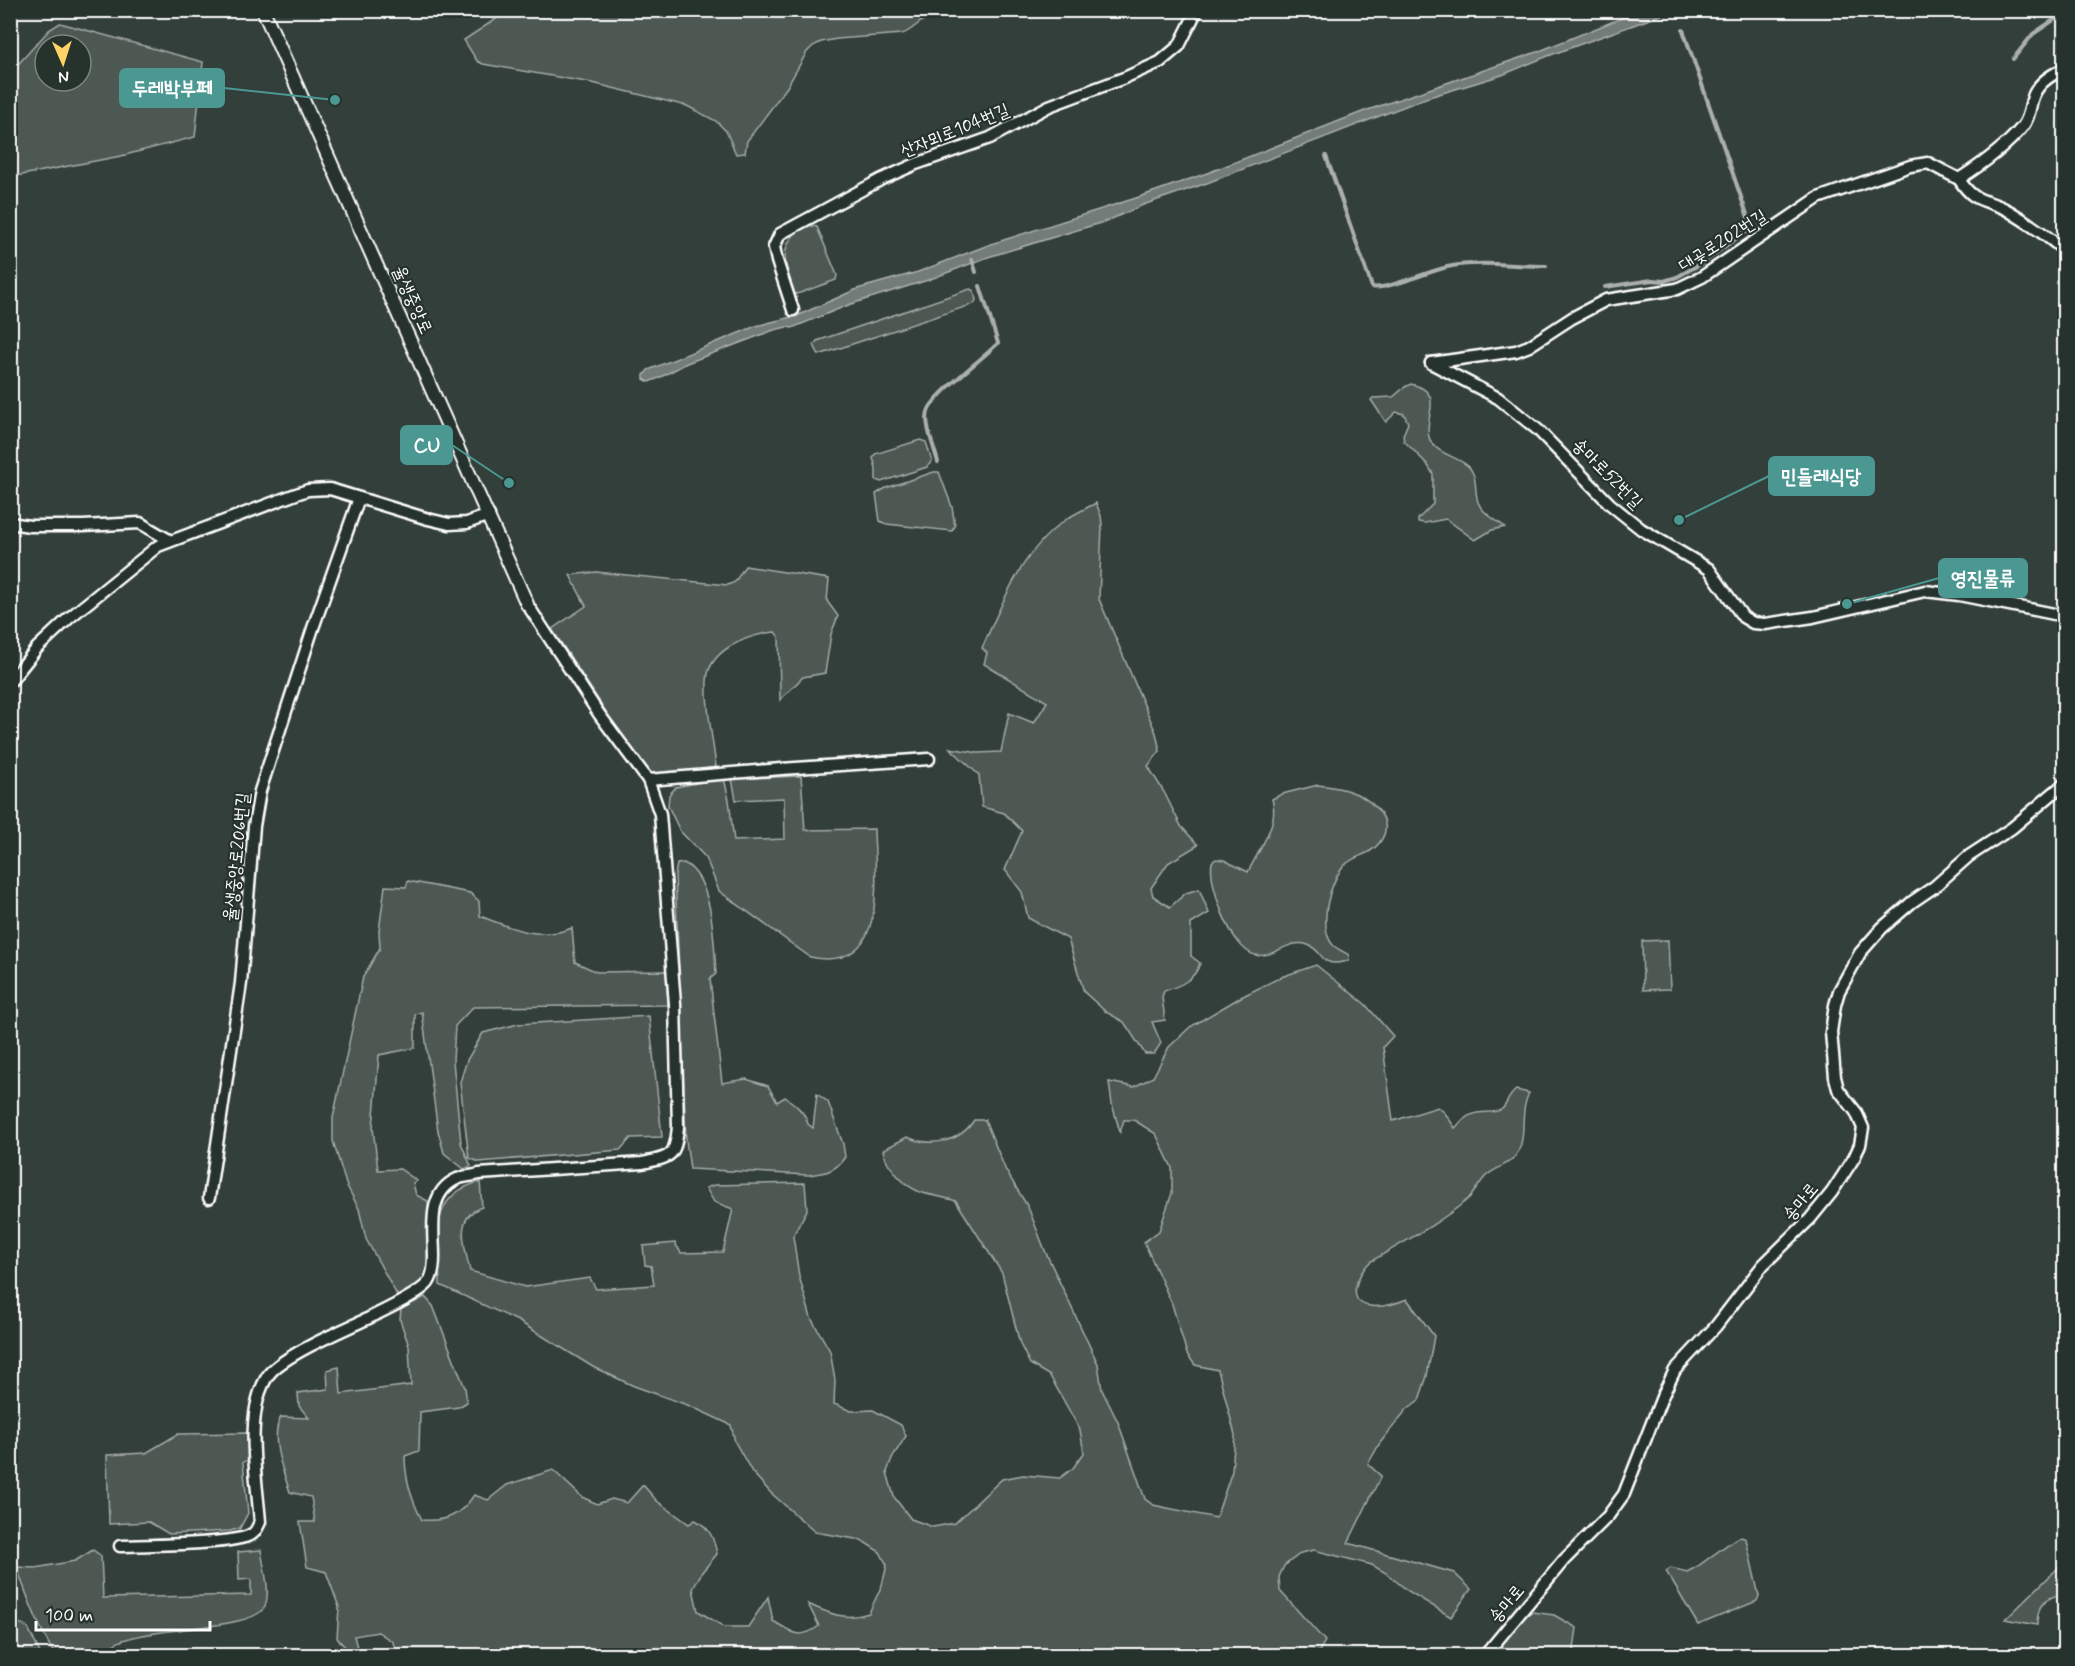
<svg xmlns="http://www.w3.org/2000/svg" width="2075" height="1666" font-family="Mynerve,'Poor Story',sans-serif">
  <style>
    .green { fill: #4d5853; stroke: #a6aca9; stroke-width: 1.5; fill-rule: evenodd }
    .water { fill: #737b78; stroke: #abb0ae; stroke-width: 1.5 }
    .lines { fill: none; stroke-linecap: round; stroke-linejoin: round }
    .stream { stroke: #abb0ae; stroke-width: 4 }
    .minor-casing { stroke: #fff; stroke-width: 15 }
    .tertiary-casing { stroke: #fff; stroke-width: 16 }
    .minor { stroke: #26332d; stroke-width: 10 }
    .tertiary { stroke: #26332d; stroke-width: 12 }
    .labels { text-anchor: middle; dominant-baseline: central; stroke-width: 4.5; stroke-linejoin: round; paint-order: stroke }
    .street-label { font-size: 18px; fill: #fff; stroke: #26332d }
    .leader { fill: none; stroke: #4b9892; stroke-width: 2 }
    .callout-dot { fill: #4b9892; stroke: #26332d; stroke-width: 2 }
    .callout { fill: #4b9892; stroke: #4b9892; stroke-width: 2 }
    .callout-label { font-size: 20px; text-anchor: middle; font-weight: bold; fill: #fff }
  </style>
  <rect width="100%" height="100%" fill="#333f3a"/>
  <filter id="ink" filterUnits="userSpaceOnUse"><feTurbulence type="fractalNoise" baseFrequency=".0167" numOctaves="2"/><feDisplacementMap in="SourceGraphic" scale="12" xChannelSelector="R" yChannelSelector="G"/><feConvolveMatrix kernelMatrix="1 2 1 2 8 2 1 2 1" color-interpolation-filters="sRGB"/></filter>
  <g filter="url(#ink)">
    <g class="green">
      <path d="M 508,11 L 508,10 L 972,11 C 958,16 944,13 930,17 C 919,20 913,31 902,34 L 837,39 L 821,42 L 813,46 L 807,52 L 787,87 L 747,141 L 745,153 L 736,154 L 726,131 L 716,121 L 687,106 L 592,83 L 483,64 L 477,61 L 464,40 Z"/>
      <path d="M 60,23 L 203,62 L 195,137 L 121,156 L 11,177 L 11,72 L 49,30 ZM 45,45 L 81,45 L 81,81 L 45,81 Z"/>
      <path d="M 807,225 L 817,227 L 837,275 L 836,280 L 800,293 L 795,294 C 783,264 777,242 807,225 Z"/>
      <path d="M 970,289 L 974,291 L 976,300 L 974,304 L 819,355 L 814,345 L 817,341 Z"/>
      <path d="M 1411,384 C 1447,393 1423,416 1429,437 C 1434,454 1458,456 1469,467 C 1478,477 1474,490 1478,502 C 1482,513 1496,520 1505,527 L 1492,530 L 1475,540 L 1446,519 L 1425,523 L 1418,522 L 1418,519 L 1433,504 L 1433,474 L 1427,464 L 1404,441 L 1403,435 L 1408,423 L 1404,414 L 1396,412 L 1386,422 L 1371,400 L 1373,398 L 1393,397 L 1405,387 Z"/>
      <path d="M 920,440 L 926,442 L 932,461 L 927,467 L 881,482 L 876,480 L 876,468 L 873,458 L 875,454 Z"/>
      <path d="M 934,472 L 939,472 L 952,507 L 955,526 L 952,531 L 886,524 L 880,521 L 876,494 L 886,488 Z"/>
      <path d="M 1096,503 L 1101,516 L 1102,525 L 1099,599 L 1156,733 L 1160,751 L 1148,766 L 1164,792 L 1181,826 L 1198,845 L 1168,863 L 1151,888 L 1153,896 L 1170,907 L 1186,893 L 1199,889 L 1209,913 L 1191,924 L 1191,956 L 1200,963 C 1195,980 1180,986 1164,991 L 1162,997 L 1165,1020 L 1152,1022 L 1161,1043 L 1154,1054 L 1145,1054 L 1124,1022 L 1106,1012 L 1084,992 L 1068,939 L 1028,918 L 1022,892 L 1005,870 L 1022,831 L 1004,813 L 982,807 L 979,775 L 950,748 L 978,753 L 1001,752 L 1009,713 L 1034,723 L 1047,702 L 984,664 L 987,653 L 982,648 C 1003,602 1021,552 1064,521 C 1073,514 1085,509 1096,503 Z"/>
      <path d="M 745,566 L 829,579 L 827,601 L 838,616 L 831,634 L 825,673 L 803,677 L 780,700 L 779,637 L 775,632 C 752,634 718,646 709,670 C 702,688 714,746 716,767 L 662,776 L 648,772 L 635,756 L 552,629 L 586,606 L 570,575 L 596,572 L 728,585 L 735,582 Z"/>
      <path d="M 801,776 L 805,830 L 874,829 C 875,878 890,974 810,957 L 719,891 L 706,858 L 680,831 L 668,806 L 669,795 L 676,787 L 724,778 L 729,800 L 734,841 L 785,839 L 784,798 L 736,800 L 732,779 Z"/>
      <path d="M 1318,785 C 1327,786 1337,787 1346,790 C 1366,796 1398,817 1380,842 C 1370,856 1357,854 1346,864 C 1330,878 1317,928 1333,945 C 1337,949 1344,952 1349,955 L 1348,961 C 1318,969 1325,951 1308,945 C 1289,938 1273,959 1255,955 C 1230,948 1208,884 1212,862 L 1216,859 L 1224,860 L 1248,872 C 1258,851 1280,823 1272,799 L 1282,794 Z"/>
      <path d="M 684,863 C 714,878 714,944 716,974 L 710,979 L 722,1083 L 746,1079 L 768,1086 L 777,1102 L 785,1097 C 795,1104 805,1112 808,1124 L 813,1128 L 817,1094 L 828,1102 L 843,1144 L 845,1157 C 835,1172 825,1173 808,1175 L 690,1169 L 686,1140 L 675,875 L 677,864 Z"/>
      <path d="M 408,881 L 470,893 L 479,901 L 480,916 C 510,928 540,941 572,928 L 575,962 L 597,972 L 666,971 L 668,1005 L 473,1007 L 455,1026 L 453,1061 L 461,1143 L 471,1166 L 464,1169 L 444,1153 L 438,1131 L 422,1012 L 415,1014 L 415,1048 L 379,1055 L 373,1128 L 378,1170 L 400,1169 L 417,1181 L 413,1183 L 416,1195 L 428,1201 L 431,1258 L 426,1281 L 398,1297 L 366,1239 L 359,1209 L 346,1184 L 333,1141 L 333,1118 L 363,977 L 380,948 L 379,931 L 385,886 L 406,887 Z"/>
      <path d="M 1668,940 L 1670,989 L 1643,990 L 1642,941 Z"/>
      <path d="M 1316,965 L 1365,1004 L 1393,1036 L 1383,1047 L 1393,1121 L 1438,1107 L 1445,1113 L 1455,1128 C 1461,1122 1465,1116 1474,1114 C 1482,1111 1496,1114 1502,1109 C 1507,1105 1507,1097 1516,1090 L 1529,1093 C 1519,1112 1527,1135 1518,1152 C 1511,1165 1495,1167 1485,1177 C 1479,1184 1475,1192 1468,1199 C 1439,1224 1403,1242 1370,1262 C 1358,1273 1344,1303 1370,1306 C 1383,1308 1395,1304 1407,1299 L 1434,1336 L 1427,1376 L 1419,1400 L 1407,1409 L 1380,1443 L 1368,1464 L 1381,1476 L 1348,1543 L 1454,1573 L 1471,1589 L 1451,1617 L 1408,1591 L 1386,1573 L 1372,1565 L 1314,1550 L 1301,1553 L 1284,1566 L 1279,1577 L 1280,1591 L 1325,1641 L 1317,1655 L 397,1656 L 393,1642 L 378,1632 L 354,1636 L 359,1655 L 353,1656 L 337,1638 L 339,1607 L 326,1572 L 307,1567 L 300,1522 L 315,1522 L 311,1497 L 290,1492 C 283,1471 269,1437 281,1417 L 309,1418 L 299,1406 L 298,1393 L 328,1389 L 327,1370 L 339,1367 L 341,1394 L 411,1385 L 409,1346 L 400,1320 L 401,1309 L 425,1297 L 433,1306 L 465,1388 L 467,1402 L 459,1407 L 420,1412 L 419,1451 L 405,1456 C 405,1479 411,1499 422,1520 C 446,1522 461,1515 474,1495 L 488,1500 L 507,1485 L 553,1470 L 582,1497 L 597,1504 L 612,1499 L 627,1503 L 643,1485 L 657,1501 L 689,1524 L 695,1520 C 710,1527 714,1539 717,1554 L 702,1572 L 693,1589 L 698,1611 L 724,1627 L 748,1627 L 768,1597 L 773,1621 C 793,1632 798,1641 819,1626 L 808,1604 C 830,1614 845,1621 869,1613 L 882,1585 L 887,1565 L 880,1552 L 861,1540 L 815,1532 L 770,1492 L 752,1472 L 735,1442 L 731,1425 L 690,1406 L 634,1386 L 593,1367 L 518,1321 L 440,1285 C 439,1241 426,1195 480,1182 L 482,1207 C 453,1217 465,1247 470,1271 L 525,1287 L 590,1278 L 596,1289 L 654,1285 L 651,1266 L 645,1265 L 643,1246 L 675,1243 L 681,1253 L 723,1252 L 733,1209 L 714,1202 L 706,1188 L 714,1185 L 805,1183 L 807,1210 L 793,1236 L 799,1276 L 811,1318 L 830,1351 L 835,1380 L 834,1404 L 851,1411 L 873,1410 L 901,1425 L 906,1436 L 892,1458 L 887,1472 L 894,1497 L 911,1519 L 933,1527 L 955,1523 L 1002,1479 L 1023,1475 L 1060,1478 L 1073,1468 L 1084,1453 L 1080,1430 L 1050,1376 L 1030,1364 L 1020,1344 L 1002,1273 L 956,1201 C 930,1193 916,1197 897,1175 C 890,1166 885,1161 883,1150 L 907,1137 C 930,1147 960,1143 974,1120 L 985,1120 L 1006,1171 L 1028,1207 L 1046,1253 L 1098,1364 L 1102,1390 L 1118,1422 L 1145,1499 L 1153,1505 L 1216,1518 L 1232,1471 L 1235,1435 L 1218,1370 L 1195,1365 L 1187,1354 L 1172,1304 L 1144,1242 L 1159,1231 L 1172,1193 L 1172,1168 L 1156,1134 L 1134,1120 L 1124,1120 L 1120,1132 L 1112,1104 L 1109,1082 L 1134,1087 L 1153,1077 L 1169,1047 L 1190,1027 L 1241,997 L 1281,977 Z"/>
      <path d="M 649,1016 L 662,1137 L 631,1138 L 620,1150 L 479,1162 L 469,1158 L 460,1082 L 467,1060 L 483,1033 L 518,1024 Z"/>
      <path d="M 247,1433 L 250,1460 L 243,1462 L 248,1513 L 240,1528 L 230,1531 L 169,1534 L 149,1522 L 109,1524 L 107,1455 L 146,1453 L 178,1434 Z"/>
      <path d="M 1741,1537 L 1746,1539 L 1759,1596 L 1757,1601 L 1698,1625 L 1666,1571 L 1671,1568 L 1687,1572 L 1698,1566 L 1735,1539 Z"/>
      <path d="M 93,1550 L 101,1556 L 103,1598 L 251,1595 L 251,1579 L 239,1580 L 238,1552 L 261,1550 C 263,1566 272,1593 264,1608 C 251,1631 140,1626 113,1645 C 110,1648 107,1652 104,1655 L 55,1655 C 39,1628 27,1598 17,1567 L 35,1568 L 75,1561 Z"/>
      <path d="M 2064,1562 L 2064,1593 C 2044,1598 2037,1605 2037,1625 L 2006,1619 Z"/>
      <path d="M 1532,1612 L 1554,1615 L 1577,1628 L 1573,1655 L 1502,1655 L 1500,1647 C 1506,1634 1518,1618 1532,1612 Z"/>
      <path d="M 11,1615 L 12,1619 L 28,1628 L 41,1655 L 11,1655 Z"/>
    </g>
    <path class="water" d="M 1639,11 L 1672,11 L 1548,56 L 1502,75 L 1426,98 L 1207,183 L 1143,205 L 1107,221 L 988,257 L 928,280 L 851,304 L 792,328 L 787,327 L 774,330 L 687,363 L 659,378 L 649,382 L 644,379 L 644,375 L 648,370 L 756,326 L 799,315 L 857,289 L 918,272 L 991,244 L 1136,198 L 1210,172 L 1362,112 L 1537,52 Z"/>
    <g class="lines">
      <g class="stream">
        <path d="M 1676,10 L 1677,14"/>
        <path d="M 2013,59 L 2033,34 L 2064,13"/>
        <path d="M 1326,156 L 1372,287 C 1386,291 1433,269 1452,266 C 1482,261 1515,266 1546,266"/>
        <path d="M 972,259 L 976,272"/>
        <path d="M 1605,287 L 1652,280 L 1664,281 L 1677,277 L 1702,263 L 1749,229 L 1750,223 L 1683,30"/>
        <path d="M 938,462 C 935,450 924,424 928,412 C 932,396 984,358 998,343 L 980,286"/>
      </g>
      <defs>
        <g id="minor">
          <path d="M 1959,179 C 1975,205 1986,198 2009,211 C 2029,223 2047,236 2064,250"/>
          <path d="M 793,310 L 777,261 L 774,247 L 780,234 L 882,179 L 916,164 L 990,138 L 1049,106 L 1124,78 L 1160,62 L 1179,46 L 1197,10"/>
          <path d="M 1431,363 L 1516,351 L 1529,346 L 1572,318 L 1606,300 L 1677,289 L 1702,277 L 1818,198 L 1910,166 L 1928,163 L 1959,179 C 1981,165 2006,147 2023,126 C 2029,118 2030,109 2032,100 C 2036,84 2050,75 2064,69"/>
          <path d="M 1431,363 L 1498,398 L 1538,430 L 1610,504 L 1641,529 L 1709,569 L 1743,617 L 1753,623 L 1765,624 L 1813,617 L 1925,591 L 1959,595 L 2064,616"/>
          <path d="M 10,523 L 30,526 L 83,526 L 140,523 L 169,540"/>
          <path d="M 10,682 L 37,648 L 69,618 L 158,546 L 296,494 L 308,490 L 330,489 L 428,519 L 449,524 L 467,523 L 489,515"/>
          <path d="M 648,780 L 781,769 L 929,759"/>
          <path d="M 209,1198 L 241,983 L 254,826 L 260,791 L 313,628 L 359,498"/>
          <path d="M 120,1546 C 144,1545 236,1545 252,1534 C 256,1532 258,1526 260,1522 C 257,1480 243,1410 269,1374 C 284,1355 345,1329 369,1318 C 383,1311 418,1295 428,1283 C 433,1276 434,1265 434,1257 C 434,1230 426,1193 457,1179 C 463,1176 473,1176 479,1174 L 642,1163 C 671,1157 675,1158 678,1127 L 675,1004 L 660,814 L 648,780 L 599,714 L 527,604"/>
          <path d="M 1486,1654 L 1564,1560 L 1608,1516 L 1624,1494 L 1662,1397 L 1675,1370 L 1716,1326 L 1763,1265 L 1810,1219 L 1832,1192 L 1854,1158 L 1860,1145 L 1863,1128 L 1856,1112 L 1838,1089 L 1835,1077 L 1831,1032 L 1835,1005 L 1839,991 L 1860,953 L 1882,928 L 1912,902 L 1934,887 L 1969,856 L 2012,828 L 2064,784"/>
        </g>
        <path id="tertiary" d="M 263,10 L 527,604"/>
      </defs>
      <use href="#minor" class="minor-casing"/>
      <use href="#tertiary" class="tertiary-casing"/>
      <use href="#minor" class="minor"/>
      <use href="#tertiary" class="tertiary"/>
    </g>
  </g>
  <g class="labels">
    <g class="street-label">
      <text transform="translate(955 131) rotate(-22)">산자뫼로104번길</text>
      <text transform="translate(1723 241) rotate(-32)">대곶로202번길</text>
      <text transform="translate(412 300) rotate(66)">율생중앙로</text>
      <text transform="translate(1607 474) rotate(45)">송마로52번길</text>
      <text transform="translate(237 857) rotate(-84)">율생중앙로206번길</text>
      <text transform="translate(1801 1202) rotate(-50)">송마로</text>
      <text transform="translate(1507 1604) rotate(-50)">송마로</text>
    </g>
  </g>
  <path class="leader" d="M335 100L224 88M509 483L452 445M1679 520L1769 476M1847 604L1939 578"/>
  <g class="callout-dot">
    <circle cx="335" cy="100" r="6"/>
    <circle cx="509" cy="483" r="6"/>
    <circle cx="1679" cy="520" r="6"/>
    <circle cx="1847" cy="604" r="6"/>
  </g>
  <g class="callout">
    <rect x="120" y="69" width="104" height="38" rx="6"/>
    <rect x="401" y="426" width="51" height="38" rx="6"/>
    <rect x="1769" y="457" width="105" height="38" rx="6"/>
    <rect x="1939" y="559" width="88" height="38" rx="6"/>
  </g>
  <g class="callout-label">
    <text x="172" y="95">두레박부페</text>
    <text x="427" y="452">CU</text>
    <text x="1821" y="483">민들레식당</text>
    <text x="1983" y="585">영진물류</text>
  </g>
  <rect width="2075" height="1666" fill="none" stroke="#26332d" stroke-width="36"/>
  <rect x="18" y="18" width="2039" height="1630" fill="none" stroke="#fff" stroke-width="2" filter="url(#ink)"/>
  <g transform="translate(63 63) rotate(177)"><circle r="28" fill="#26332d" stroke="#7d8581" stroke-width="1.5"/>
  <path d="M0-4.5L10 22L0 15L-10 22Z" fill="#ffd166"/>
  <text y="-9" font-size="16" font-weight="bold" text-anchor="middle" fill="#ffffff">N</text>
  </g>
  <path d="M36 1621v9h174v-9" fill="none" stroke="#ffffff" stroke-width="3"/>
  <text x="45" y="1621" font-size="18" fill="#ffffff" stroke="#26332d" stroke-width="4.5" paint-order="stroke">100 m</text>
</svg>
